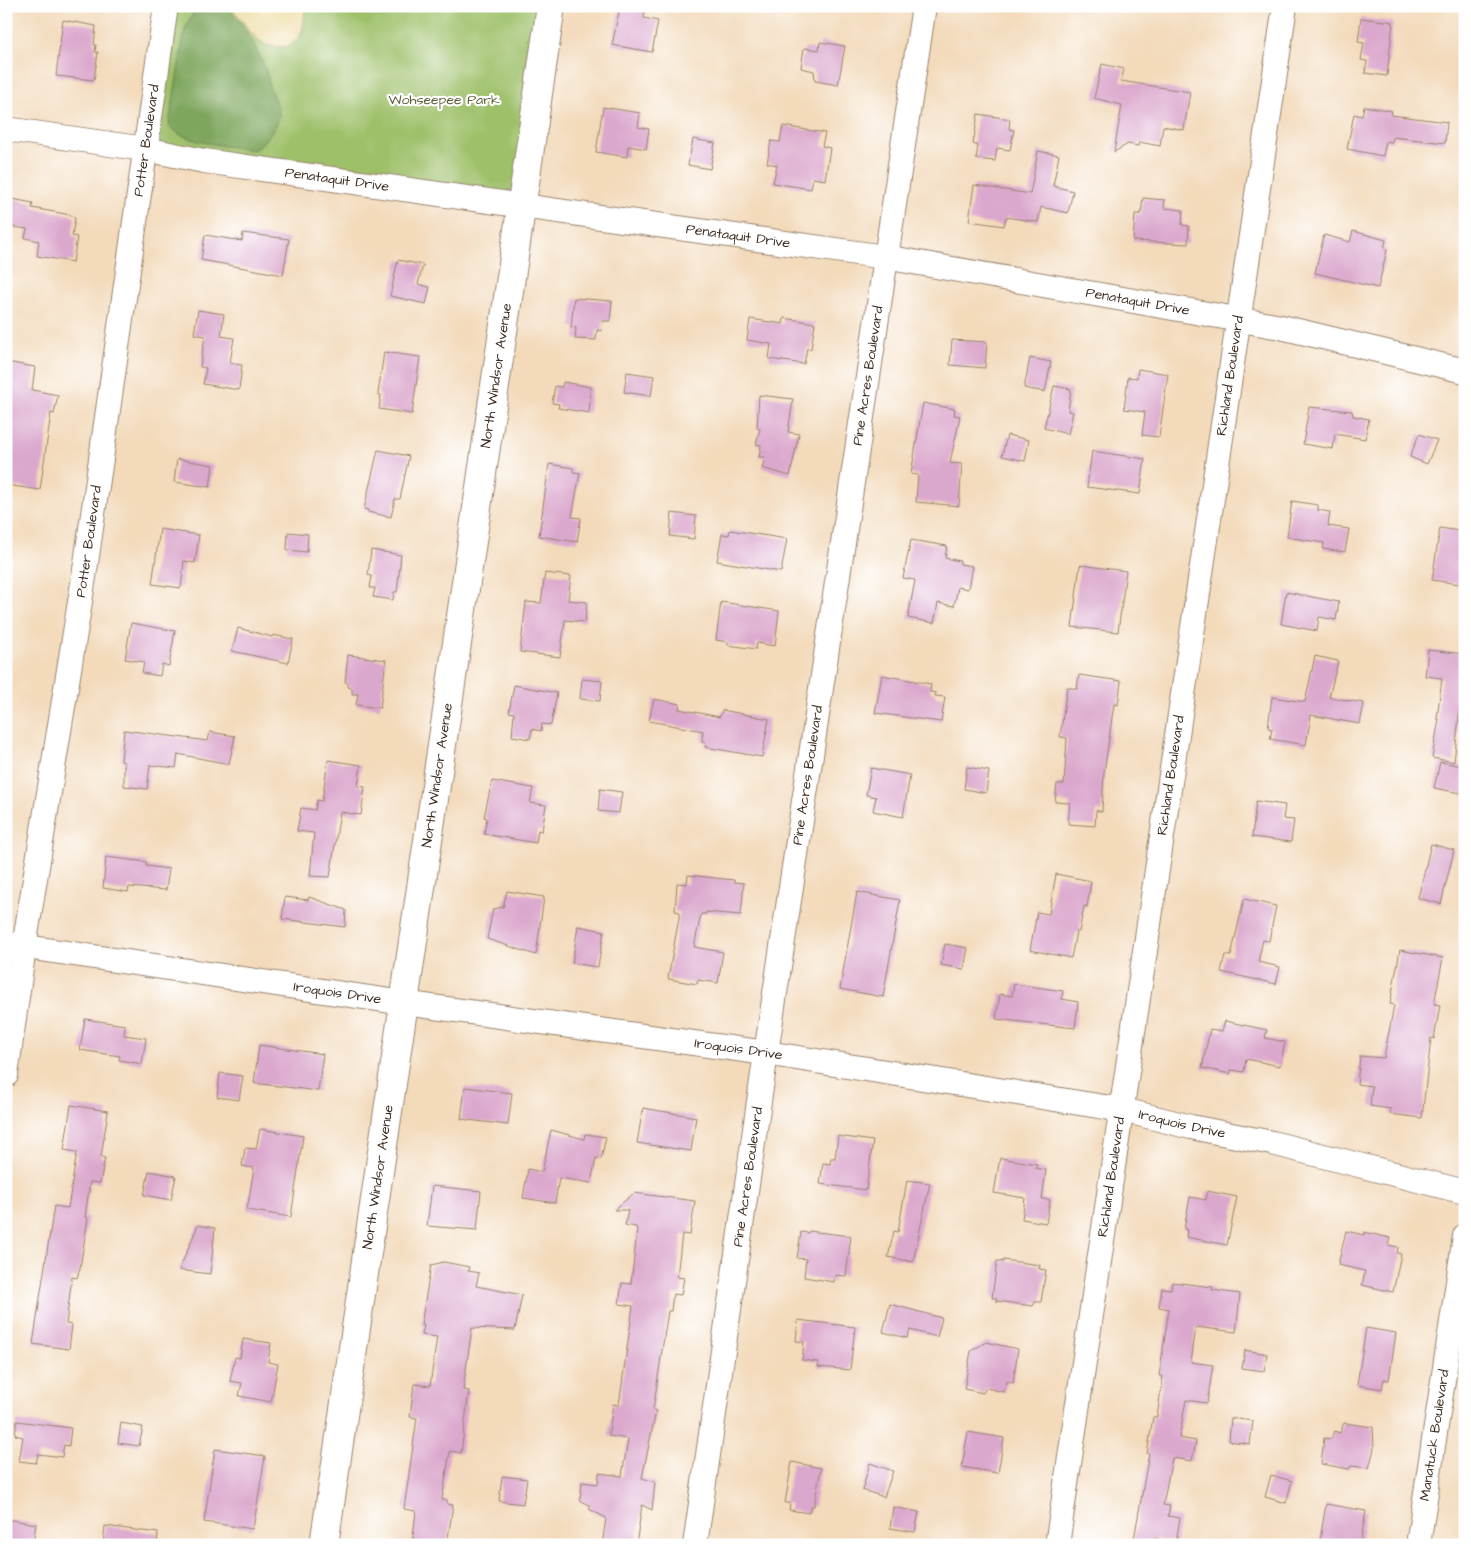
<svg xmlns="http://www.w3.org/2000/svg" width="1471" height="1551" font-family="'Architects Daughter',sans-serif">
  <style>
    .green { fill: #9ec069; stroke: #6c7544 }
    .forest { fill: #7ea65d; stroke: #5c683e }
    .sand { fill: #eeda9e; stroke: #94825e }
    .building { fill: #dba8cd }
    .lines { fill: none; stroke-linecap: round; stroke-linejoin: round }
    .minor-casing { stroke: #97826c; stroke-width: 26 }
    .tertiary-casing { stroke: #97826c; stroke-width: 30 }
    .minor { stroke: #fff; stroke-width: 24 }
    .tertiary { stroke: #fff; stroke-width: 28 }
    .labels { text-anchor: middle; dominant-baseline: central; stroke-width: 4.5; stroke-linejoin: round; paint-order: stroke }
    .park-label { font-size: 14px; fill: #5e5e38; stroke: #fff }
    .street-label { font-size: 14px; fill: #3b2a1e; stroke: #fff }
  </style>
  <rect width="100%" height="100%" fill="#fff"/>
  <filter id="ink" filterUnits="userSpaceOnUse"><feTurbulence type="fractalNoise" baseFrequency=".02" numOctaves="2"/><feDisplacementMap in="SourceGraphic" scale="10" xChannelSelector="R" yChannelSelector="G"/><feConvolveMatrix kernelMatrix="1 2 1 2 8 2 1 2 1" color-interpolation-filters="sRGB"/></filter>
  <filter id="wash" filterUnits="userSpaceOnUse"><feTurbulence type="fractalNoise" baseFrequency=".0096" numOctaves="4" result="noise"/><feDisplacementMap in="SourceGraphic" scale="20" xChannelSelector="R" yChannelSelector="G"/><feGaussianBlur stdDeviation="1.12" result="paint"/><feColorMatrix in="noise" values="0 0 0 0 0 0 0 0 0 0 0 0 0 0 0 0 0 1.4 0 .05"/><feComposite in="paint" operator="in"/></filter>
  <g filter="url(#wash)">
    <rect width="100%" height="100%" fill="#f3dabb"/>
    <path class="green" d="M 166,6 L 552,6 L 522,207 L 145,149 Z"/>
    <path class="forest" d="M 197,6 C 206,6 219,4 227,9 C 244,20 260,56 267,74 C 269,79 268,84 270,89 C 273,99 281,108 279,118 C 277,127 261,147 253,150 C 231,146 182,144 169,125 L 185,29 Z"/>
    <path class="sand" d="M 229,6 L 304,6 C 306,28 300,51 274,46 C 269,46 264,44 260,41 C 247,32 241,16 229,6 Z"/>
    <g id="blocks">
      <g class="building">
        <path d="M 620,7 L 645,12 L 644,18 L 658,21 L 652,52 L 612,45 Z"/>
        <path d="M 1361,18 L 1393,22 L 1387,76 L 1365,73 L 1367,61 L 1361,60 L 1364,43 L 1358,42 Z"/>
        <path d="M 63,20 L 96,26 L 94,45 L 96,45 L 95,52 L 98,52 L 94,80 L 56,76 Z"/>
        <path d="M 820,42 L 845,46 L 838,85 L 815,81 L 814,71 L 801,68 L 804,48 L 819,50 Z"/>
        <path d="M 1102,64 L 1124,69 L 1121,81 L 1190,92 L 1184,130 L 1163,126 L 1160,146 L 1139,142 L 1138,146 L 1128,144 L 1114,152 L 1122,105 L 1094,98 Z"/>
        <path d="M 1364,106 L 1392,111 L 1391,115 L 1447,122 L 1445,143 L 1393,137 L 1392,142 L 1386,141 L 1383,156 L 1347,149 L 1354,114 L 1362,116 Z"/>
        <path d="M 603,107 L 640,113 L 638,127 L 649,129 L 646,149 L 628,146 L 627,157 L 596,152 Z"/>
        <path d="M 978,114 L 1010,119 L 1009,129 L 1014,130 L 1010,150 L 997,148 L 995,161 L 976,159 L 978,146 L 973,144 Z"/>
        <path d="M 783,126 L 825,133 L 822,146 L 830,148 L 825,180 L 813,178 L 811,189 L 773,183 L 777,165 L 767,163 L 771,141 L 780,142 Z"/>
        <path d="M 693,139 L 715,143 L 710,169 L 688,165 Z"/>
        <path d="M 1038,151 L 1059,155 L 1053,186 L 1073,191 L 1068,213 L 1041,207 L 1038,222 L 1006,217 L 1004,226 L 969,221 L 974,185 L 1030,194 Z"/>
        <path d="M 1143,198 L 1165,200 L 1164,208 L 1183,210 L 1182,225 L 1189,226 L 1188,244 L 1133,241 L 1135,214 L 1141,214 Z"/>
        <path d="M 12,199 L 33,203 L 32,208 L 71,215 L 75,218 L 72,236 L 77,237 L 73,262 L 37,256 L 39,241 L 25,238 L 27,229 L 7,226 Z"/>
        <path d="M 1353,231 L 1386,240 L 1384,249 L 1387,250 L 1378,288 L 1315,273 L 1324,235 L 1350,242 Z"/>
        <path d="M 243,233 L 289,239 L 283,275 L 201,260 L 205,235 L 242,241 Z"/>
        <path d="M 398,260 L 423,265 L 418,284 L 430,287 L 426,304 L 390,296 Z"/>
        <path d="M 574,298 L 612,301 L 610,321 L 603,321 L 602,331 L 597,330 L 596,340 L 575,339 L 576,328 L 571,327 Z"/>
        <path d="M 198,310 L 224,314 L 221,336 L 234,338 L 230,363 L 242,365 L 239,390 L 203,384 L 206,368 L 200,367 L 205,336 L 194,334 Z"/>
        <path d="M 784,318 L 815,323 L 811,349 L 807,348 L 804,364 L 769,359 L 771,344 L 747,340 L 750,319 L 783,324 Z"/>
        <path d="M 952,340 L 987,342 L 985,368 L 950,365 Z"/>
        <path d="M 384,352 L 420,357 L 412,414 L 379,409 L 381,395 L 378,394 Z"/>
        <path d="M 1030,358 L 1051,362 L 1045,392 L 1024,388 Z"/>
        <path d="M 6,362 L 35,367 L 32,390 L 58,395 L 54,414 L 51,413 L 40,490 L 6,485 Z"/>
        <path d="M 1138,369 L 1168,374 L 1159,437 L 1142,435 L 1145,412 L 1124,409 L 1128,377 L 1137,378 Z"/>
        <path d="M 627,372 L 654,376 L 651,396 L 624,392 Z"/>
        <path d="M 563,382 L 591,387 L 589,413 L 558,408 L 559,404 L 552,403 L 555,386 L 562,387 Z"/>
        <path d="M 1054,386 L 1071,389 L 1068,411 L 1073,412 L 1068,434 L 1044,428 Z"/>
        <path d="M 759,395 L 793,399 L 788,432 L 799,434 L 790,476 L 762,468 L 765,457 L 759,457 L 761,445 L 756,444 L 760,429 L 757,428 Z"/>
        <path d="M 923,403 L 955,409 L 954,415 L 960,416 L 950,463 L 962,464 L 959,506 L 916,502 L 918,475 L 911,474 Z"/>
        <path d="M 1309,407 L 1352,411 L 1353,416 L 1369,419 L 1365,439 L 1335,434 L 1333,449 L 1303,444 Z"/>
        <path d="M 1419,434 L 1437,440 L 1427,464 L 1410,457 Z"/>
        <path d="M 1007,435 L 1029,440 L 1025,461 L 1002,456 Z"/>
        <path d="M 378,450 L 409,456 L 400,499 L 395,499 L 391,517 L 368,512 L 368,510 L 364,509 Z"/>
        <path d="M 1092,451 L 1145,459 L 1140,494 L 1087,487 Z"/>
        <path d="M 177,459 L 213,465 L 210,487 L 174,482 Z"/>
        <path d="M 549,464 L 573,468 L 573,472 L 580,473 L 572,517 L 581,518 L 577,542 L 539,536 Z"/>
        <path d="M 1292,501 L 1318,505 L 1318,510 L 1330,512 L 1328,526 L 1349,529 L 1345,552 L 1323,549 L 1324,543 L 1287,537 Z"/>
        <path d="M 672,513 L 696,516 L 694,539 L 670,536 Z"/>
        <path d="M 1440,528 L 1465,532 L 1465,585 L 1432,580 Z"/>
        <path d="M 160,529 L 199,535 L 195,563 L 184,561 L 181,588 L 152,584 Z"/>
        <path d="M 730,530 L 787,539 L 781,572 L 717,561 L 722,534 L 729,535 Z"/>
        <path d="M 288,532 L 308,534 L 307,552 L 287,550 Z"/>
        <path d="M 911,540 L 947,546 L 945,558 L 960,561 L 960,564 L 972,566 L 968,589 L 958,587 L 954,606 L 938,603 L 934,623 L 908,618 L 915,580 L 903,578 Z"/>
        <path d="M 371,550 L 401,555 L 397,592 L 394,592 L 393,600 L 373,597 L 375,588 L 370,588 L 372,576 L 368,575 Z"/>
        <path d="M 1080,565 L 1126,571 L 1118,632 L 1072,627 Z"/>
        <path d="M 545,573 L 571,576 L 568,600 L 587,602 L 585,622 L 565,620 L 560,657 L 520,652 L 526,602 L 541,603 Z"/>
        <path d="M 1286,592 L 1339,602 L 1336,620 L 1319,617 L 1317,631 L 1281,624 Z"/>
        <path d="M 721,602 L 779,611 L 775,646 L 757,643 L 756,649 L 728,645 L 728,642 L 716,640 Z"/>
        <path d="M 131,623 L 175,631 L 169,666 L 162,664 L 160,676 L 142,673 L 144,662 L 125,659 Z"/>
        <path d="M 238,628 L 272,637 L 273,635 L 293,639 L 288,663 L 232,651 Z"/>
        <path d="M 1428,650 L 1465,654 L 1465,698 L 1461,698 L 1454,762 L 1432,758 L 1439,719 L 1437,719 L 1442,678 L 1425,676 Z"/>
        <path d="M 348,655 L 386,660 L 380,708 L 356,705 L 358,694 L 352,694 L 352,688 L 348,687 L 348,683 L 345,682 Z"/>
        <path d="M 1315,656 L 1338,661 L 1329,697 L 1364,703 L 1360,724 L 1311,715 L 1306,745 L 1270,739 L 1272,729 L 1268,728 L 1272,697 L 1305,702 Z"/>
        <path d="M 882,675 L 931,684 L 930,692 L 936,693 L 935,696 L 945,697 L 941,722 L 875,713 Z"/>
        <path d="M 1079,675 L 1121,681 L 1118,705 L 1114,704 L 1104,773 L 1102,812 L 1096,810 L 1095,826 L 1068,824 L 1070,803 L 1055,802 L 1057,784 L 1064,784 L 1067,738 L 1060,737 L 1067,687 L 1077,689 Z"/>
        <path d="M 582,679 L 602,681 L 600,701 L 580,699 Z"/>
        <path d="M 514,685 L 557,693 L 551,725 L 542,724 L 541,731 L 532,729 L 530,739 L 512,736 L 514,713 L 509,712 Z"/>
        <path d="M 654,699 L 680,704 L 679,709 L 720,717 L 722,710 L 769,719 L 762,757 L 705,747 L 706,742 L 702,741 L 703,731 L 649,721 Z"/>
        <path d="M 124,730 L 208,741 L 210,732 L 235,736 L 229,764 L 178,754 L 176,768 L 150,765 L 147,789 L 124,786 L 124,762 L 121,761 Z"/>
        <path d="M 328,760 L 361,765 L 358,786 L 365,787 L 361,815 L 340,812 L 330,877 L 310,876 L 314,833 L 297,831 L 301,808 L 315,810 L 317,800 L 322,801 Z"/>
        <path d="M 1440,762 L 1463,766 L 1465,794 L 1434,788 Z"/>
        <path d="M 967,767 L 989,771 L 986,793 L 964,789 Z"/>
        <path d="M 871,768 L 910,775 L 903,817 L 873,811 L 876,797 L 866,795 Z"/>
        <path d="M 492,781 L 533,788 L 530,803 L 546,805 L 542,831 L 538,830 L 536,843 L 484,834 L 487,818 L 484,817 Z"/>
        <path d="M 600,789 L 622,792 L 619,813 L 598,811 Z"/>
        <path d="M 1256,801 L 1285,805 L 1283,819 L 1294,820 L 1291,842 L 1252,837 Z"/>
        <path d="M 1431,844 L 1454,850 L 1441,904 L 1418,898 Z"/>
        <path d="M 106,857 L 147,862 L 146,866 L 169,869 L 166,890 L 129,887 L 128,892 L 103,888 Z"/>
        <path d="M 1056,874 L 1091,881 L 1087,907 L 1084,906 L 1079,932 L 1076,932 L 1071,958 L 1030,950 L 1037,912 L 1049,914 Z"/>
        <path d="M 688,875 L 734,880 L 734,882 L 744,883 L 741,915 L 706,912 L 706,914 L 701,914 L 694,947 L 723,952 L 718,983 L 698,980 L 697,984 L 668,979 L 680,912 L 675,911 L 677,883 L 687,884 Z"/>
        <path d="M 507,891 L 544,897 L 536,955 L 487,939 L 493,909 L 503,907 Z"/>
        <path d="M 857,892 L 900,900 L 883,997 L 840,989 Z"/>
        <path d="M 285,897 L 308,900 L 309,897 L 346,910 L 345,927 L 282,919 Z"/>
        <path d="M 1244,899 L 1276,906 L 1269,941 L 1263,940 L 1258,962 L 1280,967 L 1276,984 L 1221,972 L 1225,955 L 1231,956 Z"/>
        <path d="M 578,926 L 604,931 L 598,967 L 572,963 Z"/>
        <path d="M 945,944 L 968,948 L 964,969 L 941,965 Z"/>
        <path d="M 1400,950 L 1443,958 L 1434,1004 L 1440,1005 L 1434,1039 L 1431,1038 L 1422,1118 L 1390,1114 L 1391,1109 L 1370,1106 L 1372,1086 L 1357,1084 L 1360,1056 L 1384,1058 L 1394,1005 L 1390,1004 Z"/>
        <path d="M 1014,984 L 1063,991 L 1062,999 L 1078,1002 L 1075,1028 L 996,1019 L 1000,994 L 1012,996 Z"/>
        <path d="M 85,1019 L 125,1025 L 124,1035 L 146,1038 L 142,1064 L 119,1060 L 120,1056 L 80,1050 Z"/>
        <path d="M 1225,1021 L 1267,1030 L 1265,1038 L 1285,1042 L 1280,1066 L 1246,1059 L 1244,1072 L 1231,1070 L 1230,1074 L 1202,1068 L 1210,1029 L 1222,1031 Z"/>
        <path d="M 259,1045 L 323,1054 L 318,1091 L 254,1083 Z"/>
        <path d="M 220,1073 L 243,1076 L 239,1100 L 217,1097 Z"/>
        <path d="M 465,1087 L 512,1093 L 508,1125 L 461,1119 Z"/>
        <path d="M 71,1105 L 108,1111 L 101,1157 L 105,1158 L 100,1183 L 90,1182 L 85,1217 L 88,1218 L 80,1268 L 77,1278 L 72,1277 L 66,1324 L 72,1325 L 69,1349 L 33,1344 L 54,1206 L 68,1208 L 77,1152 L 64,1150 Z"/>
        <path d="M 643,1108 L 696,1117 L 691,1151 L 637,1143 Z"/>
        <path d="M 260,1129 L 303,1136 L 291,1217 L 247,1210 L 254,1168 L 242,1166 L 245,1148 L 256,1149 Z"/>
        <path d="M 551,1130 L 584,1139 L 585,1134 L 606,1137 L 601,1159 L 596,1158 L 591,1183 L 559,1178 L 555,1203 L 523,1198 L 528,1169 L 542,1172 Z"/>
        <path d="M 838,1136 L 873,1141 L 866,1190 L 820,1184 L 823,1163 L 830,1164 L 831,1158 L 835,1158 Z"/>
        <path d="M 1000,1158 L 1037,1164 L 1035,1168 L 1046,1170 L 1042,1199 L 1050,1200 L 1046,1223 L 1022,1219 L 1025,1198 L 994,1193 Z"/>
        <path d="M 149,1171 L 176,1176 L 171,1200 L 144,1195 Z"/>
        <path d="M 907,1180 L 930,1183 L 913,1262 L 888,1257 L 894,1231 L 898,1232 Z"/>
        <path d="M 432,1186 L 481,1191 L 477,1230 L 427,1226 Z"/>
        <path d="M 1207,1191 L 1237,1197 L 1227,1245 L 1186,1237 L 1187,1230 L 1184,1229 L 1190,1197 L 1206,1200 Z"/>
        <path d="M 634,1193 L 695,1201 L 690,1235 L 682,1234 L 677,1277 L 684,1278 L 681,1295 L 673,1294 L 671,1311 L 668,1311 L 653,1410 L 656,1411 L 642,1478 L 655,1482 L 652,1510 L 642,1505 L 636,1545 L 602,1545 L 606,1518 L 589,1509 L 591,1506 L 580,1500 L 582,1482 L 598,1484 L 599,1473 L 622,1476 L 628,1439 L 609,1436 L 609,1431 L 613,1404 L 619,1405 L 633,1306 L 619,1304 L 622,1283 L 631,1284 L 637,1231 L 636,1227 L 625,1225 L 628,1210 L 614,1210 Z"/>
        <path d="M 198,1225 L 215,1228 L 210,1274 L 179,1270 Z"/>
        <path d="M 809,1231 L 851,1236 L 846,1276 L 835,1275 L 834,1282 L 804,1277 L 806,1259 L 797,1258 L 801,1232 L 808,1233 Z"/>
        <path d="M 1346,1231 L 1364,1235 L 1364,1232 L 1390,1238 L 1388,1245 L 1398,1247 L 1397,1253 L 1401,1254 L 1393,1292 L 1362,1285 L 1365,1271 L 1338,1265 Z"/>
        <path d="M 1003,1260 L 1040,1265 L 1039,1269 L 1046,1270 L 1041,1302 L 1035,1302 L 1033,1306 L 996,1301 L 997,1298 L 992,1298 L 997,1261 L 1003,1262 Z"/>
        <path d="M 444,1262 L 469,1267 L 468,1271 L 479,1273 L 476,1286 L 522,1295 L 515,1330 L 472,1328 L 463,1390 L 469,1391 L 461,1453 L 450,1451 L 442,1500 L 447,1500 L 447,1504 L 453,1505 L 447,1545 L 412,1545 L 416,1511 L 404,1509 L 417,1418 L 410,1417 L 414,1384 L 430,1386 L 437,1337 L 422,1335 L 424,1325 L 421,1325 L 431,1265 Z"/>
        <path d="M 1172,1282 L 1213,1287 L 1212,1290 L 1240,1294 L 1236,1332 L 1196,1327 L 1191,1362 L 1213,1365 L 1207,1403 L 1186,1400 L 1179,1438 L 1196,1441 L 1192,1461 L 1172,1458 L 1163,1505 L 1170,1506 L 1168,1516 L 1180,1518 L 1176,1542 L 1155,1539 L 1154,1545 L 1133,1545 L 1149,1454 L 1147,1454 L 1153,1417 L 1157,1417 L 1163,1376 L 1159,1376 L 1169,1309 L 1159,1307 L 1162,1288 L 1171,1289 Z"/>
        <path d="M 890,1304 L 942,1318 L 937,1337 L 910,1330 L 907,1338 L 883,1332 Z"/>
        <path d="M 798,1320 L 855,1327 L 850,1370 L 818,1367 L 818,1362 L 802,1360 L 804,1342 L 796,1341 Z"/>
        <path d="M 1366,1328 L 1396,1333 L 1389,1380 L 1384,1379 L 1382,1389 L 1357,1385 Z"/>
        <path d="M 243,1339 L 271,1343 L 268,1362 L 278,1364 L 271,1402 L 239,1396 L 242,1383 L 230,1381 L 235,1357 L 240,1358 Z"/>
        <path d="M 986,1342 L 1018,1349 L 1013,1383 L 1007,1381 L 1004,1392 L 986,1388 L 983,1393 L 964,1389 L 971,1351 Z"/>
        <path d="M 1245,1350 L 1267,1354 L 1264,1371 L 1242,1368 Z"/>
        <path d="M 1231,1418 L 1253,1421 L 1250,1444 L 1229,1441 Z"/>
        <path d="M 17,1421 L 71,1428 L 69,1446 L 64,1445 L 62,1457 L 38,1454 L 36,1463 L 19,1461 L 23,1437 L 15,1435 Z"/>
        <path d="M 121,1423 L 143,1427 L 139,1446 L 118,1443 Z"/>
        <path d="M 1344,1423 L 1373,1427 L 1374,1449 L 1369,1468 L 1351,1466 L 1349,1469 L 1321,1464 L 1324,1438 L 1331,1439 L 1334,1431 L 1340,1433 Z"/>
        <path d="M 968,1432 L 1004,1438 L 998,1473 L 962,1467 Z"/>
        <path d="M 215,1449 L 265,1456 L 253,1529 L 204,1522 Z"/>
        <path d="M 792,1462 L 821,1468 L 814,1506 L 811,1506 L 809,1513 L 789,1510 L 790,1503 L 785,1503 Z"/>
        <path d="M 870,1463 L 893,1471 L 884,1497 L 862,1490 Z"/>
        <path d="M 1271,1475 L 1292,1481 L 1286,1503 L 1265,1497 Z"/>
        <path d="M 502,1476 L 527,1479 L 523,1504 L 499,1501 Z"/>
        <path d="M 1326,1504 L 1366,1511 L 1360,1545 L 1327,1545 L 1328,1541 L 1320,1540 Z"/>
        <path d="M 893,1507 L 919,1512 L 915,1532 L 890,1528 Z"/>
        <path d="M 6,1519 L 36,1524 L 33,1545 L 6,1545 Z"/>
        <path d="M 105,1526 L 158,1533 L 157,1545 L 103,1545 Z"/>
      </g>
    </g>
  </g>
  <g filter="url(#ink)">
    <use href="#blocks" fill-opacity="0" stroke="#97826c" stroke-width="1"/>
    <g class="lines">
      <defs>
        <g id="minor">
          <path id="s1" d="M 6,129 L 145,149 L 204,161 L 885,257 L 1281,327 L 1465,371"/>
          <path id="s2" d="M 6,944 L 404,1003 L 766,1053 L 1123,1110 L 1191,1127 L 1272,1143 L 1465,1192"/>
          <path id="s3" d="M 6,1075 L 24,947 L 84,577 L 166,6"/>
          <path id="s4" d="M 695,1545 L 766,1053 L 924,6"/>
          <path id="s5" d="M 1057,1545 L 1285,6"/>
          <path id="s6" d="M 1418,1545 L 1465,1236"/>
        </g>
        <g id="tertiary">
          <path id="s7" d="M 324,1545 L 551,6"/>
        </g>
      </defs>
      <use href="#minor" class="minor-casing"/>
      <use href="#tertiary" class="tertiary-casing"/>
      <use href="#minor" class="minor"/>
      <use href="#tertiary" class="tertiary"/>
    </g>
  </g>
  <g class="labels">
    <g class="park-label">
      <text x="444" y="100">Wohseepee Park</text>
    </g>
    <g class="street-label">
      <text stroke="none"><textPath href="#s3" startOffset="945">Potter Boulevard</textPath></text>
      <text stroke="none"><textPath href="#s1" startOffset="335">Penataquit Drive</textPath></text>
      <text stroke="none"><textPath href="#s1" startOffset="740">Penataquit Drive</textPath></text>
      <text stroke="none"><textPath href="#s1" startOffset="1145">Penataquit Drive</textPath></text>
      <text stroke="none"><textPath href="#s7" startOffset="1182">North Windsor Avenue</textPath></text>
      <text stroke="none"><textPath href="#s4" startOffset="1182">Pine Acres Boulevard</textPath></text>
      <text stroke="none"><textPath href="#s5" startOffset="1182">Richland Boulevard</textPath></text>
      <text stroke="none"><textPath href="#s3" startOffset="540">Potter Boulevard</textPath></text>
      <text stroke="none"><textPath href="#s7" startOffset="778">North Windsor Avenue</textPath></text>
      <text stroke="none"><textPath href="#s4" startOffset="778">Pine Acres Boulevard</textPath></text>
      <text stroke="none"><textPath href="#s5" startOffset="778">Richland Boulevard</textPath></text>
      <text stroke="none"><textPath href="#s2" startOffset="335">Iroquois Drive</textPath></text>
      <text stroke="none"><textPath href="#s2" startOffset="740">Iroquois Drive</textPath></text>
      <text stroke="none"><textPath href="#s2" startOffset="1190">Iroquois Drive</textPath></text>
      <text stroke="none"><textPath href="#s7" startOffset="372">North Windsor Avenue</textPath></text>
      <text stroke="none"><textPath href="#s4" startOffset="372">Pine Acres Boulevard</textPath></text>
      <text stroke="none"><textPath href="#s5" startOffset="372">Richland Boulevard</textPath></text>
      <text stroke="none"><textPath href="#s6" startOffset="111">Manatuck Boulevard</textPath></text>
    </g>
  </g>
  <rect width="1471" height="1551" fill="none" stroke="#fff" stroke-width="25"/>
</svg>
